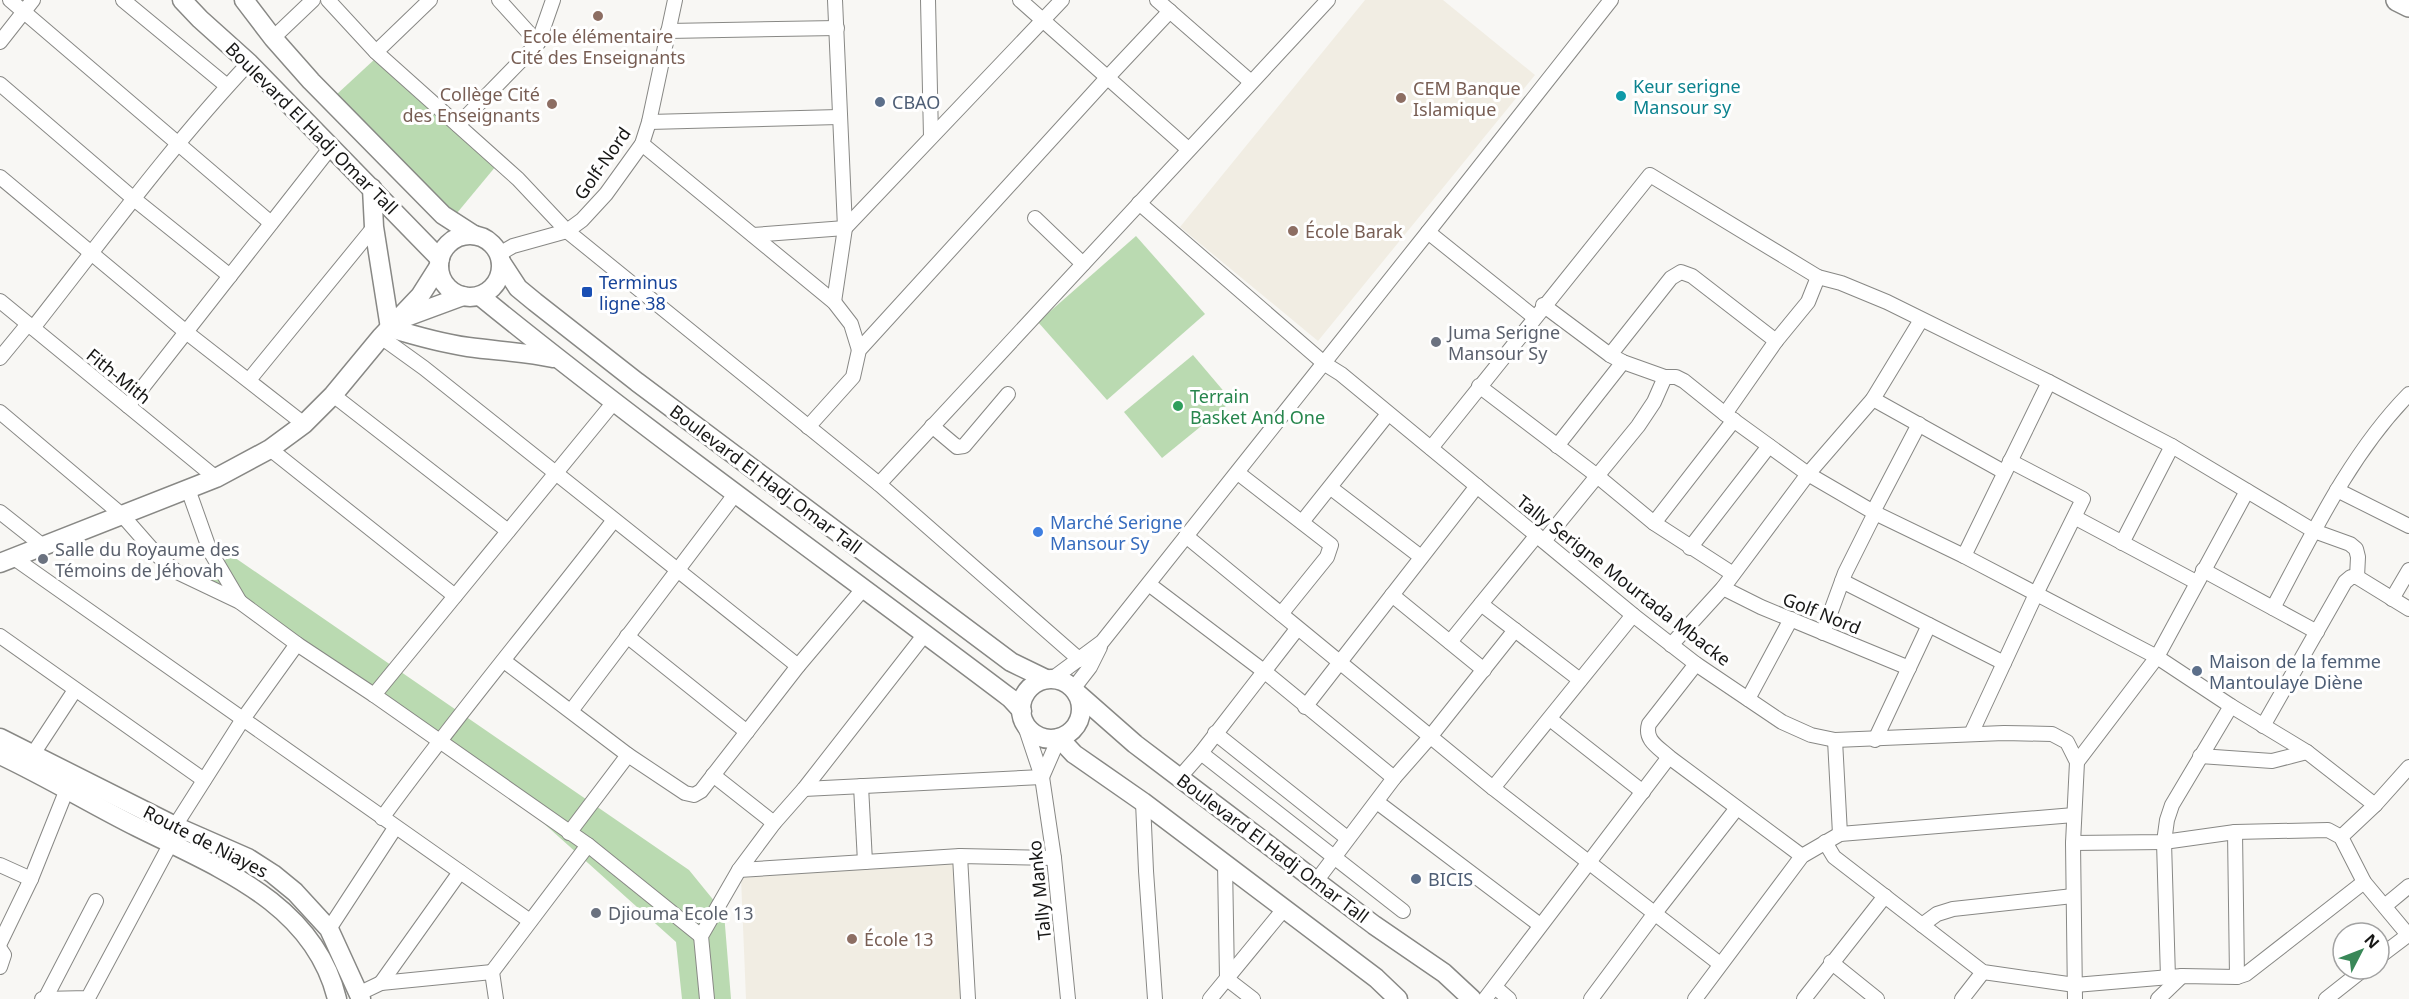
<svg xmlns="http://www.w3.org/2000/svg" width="2409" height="999" font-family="'Noto Sans',sans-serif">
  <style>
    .built { fill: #f1ede3 }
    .green { fill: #badab1 }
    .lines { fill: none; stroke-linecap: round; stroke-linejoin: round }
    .minor-casing { stroke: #888885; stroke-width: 16 }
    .major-casing { stroke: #888885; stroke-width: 21 }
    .highway-casing { stroke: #888885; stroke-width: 24 }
    .minor { stroke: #fff; stroke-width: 14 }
    .major { stroke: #fff; stroke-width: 18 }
    .highway { stroke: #fff; stroke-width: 21 }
    .education-dot { fill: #8d6e63; stroke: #fff; stroke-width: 2 }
    .culture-dot { fill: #0f9aa8; stroke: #fff; stroke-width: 2 }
    .service-dot { fill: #5c6f8a; stroke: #fff; stroke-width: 2 }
    .transit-dot { fill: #1a4fb4; stroke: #fff; stroke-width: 2 }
    .worship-dot { fill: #6b7280; stroke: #fff; stroke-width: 2 }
    .leisure-dot { fill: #2e9e5b; stroke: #fff; stroke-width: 2 }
    .shop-dot { fill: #3f7fe0; stroke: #fff; stroke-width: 2 }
    .labels { text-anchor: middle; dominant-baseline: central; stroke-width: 6; stroke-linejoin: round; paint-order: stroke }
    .education-label { font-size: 18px; fill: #785e54; stroke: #fff; text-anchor: start }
    .culture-label { font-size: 18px; fill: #0d838f; stroke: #fff; text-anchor: start }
    .service-label { font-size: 18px; fill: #4e5e75; stroke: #fff; text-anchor: start }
    .street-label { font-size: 18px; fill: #171716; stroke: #fff }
    .transit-label { font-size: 18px; fill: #164399; stroke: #fff; text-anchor: start }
    .worship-label { font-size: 18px; fill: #5b616d; stroke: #fff; text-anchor: start }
    .leisure-label { font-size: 18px; fill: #27864d; stroke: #fff; text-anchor: start }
    .shop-label { font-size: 18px; fill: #366cbe; stroke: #fff; text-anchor: start }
  </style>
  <rect width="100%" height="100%" fill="#f8f7f4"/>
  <g class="built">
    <path d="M 1365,0 L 1443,0 L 1535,75 L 1318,341 L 1180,227 Z"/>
    <path d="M 957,862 L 965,999 L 746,999 L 741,878 Z"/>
  </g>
  <g class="green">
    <path d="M 376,58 L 496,166 L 452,219 L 336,95 Z"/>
    <path d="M 1136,236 L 1205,314 L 1107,400 L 1038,322 Z"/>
    <path d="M 1193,355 L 1232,401 L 1162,458 L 1124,412 Z"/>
    <path d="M 231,555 L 689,870 L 724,913 L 731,999 L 682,999 L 676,942 L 501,785 L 200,581 Z"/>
  </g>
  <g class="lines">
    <defs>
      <g id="minor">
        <path d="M 10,0 L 271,223"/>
        <path d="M 123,0 L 227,86"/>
        <path d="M 328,0 L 376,52 L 518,179 L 567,231 L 879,484 L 1080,660"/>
        <path d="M 499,0 L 538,43"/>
        <path d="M 928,0 L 931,137"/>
        <path d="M 1020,0 L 1188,149"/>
        <path d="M 1157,0 L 1251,82"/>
        <path d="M 668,31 L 837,28"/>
        <path d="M 273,38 L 313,0"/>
        <path d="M 0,42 L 33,0"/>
        <path d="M 376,52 L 430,0"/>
        <path d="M 0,84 L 134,199 L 230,276"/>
        <path d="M 649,122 L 839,117"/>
        <path d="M 458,125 L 538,43 L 553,0"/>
        <path d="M 642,144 L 834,302 L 851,324 L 859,350"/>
        <path d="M 0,177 L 186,332 L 304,424"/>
        <path d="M 1139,203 L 1325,364 L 1341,374 L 1633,615 L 1696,664 L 1782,722 L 1811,735 L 1835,740 L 2004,733 L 2052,734 L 2067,742 L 2077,762 L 2073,843 L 2075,999"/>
        <path d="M 1035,218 L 1083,264"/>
        <path d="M 1428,232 L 1611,0"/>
        <path d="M 753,235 L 845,228 L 1062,0"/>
        <path d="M 499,254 L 513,246 L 567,231 L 582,220 L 606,194 L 642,144 L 649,122 L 675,0"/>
        <path d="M 0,301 L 216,478"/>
        <path d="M 834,302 L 845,228 L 835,0"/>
        <path d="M 1543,305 L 1610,355 L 1623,362 L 1665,377 L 1676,377 L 1684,381 L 1725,414 L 1808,474 L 1875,513 L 1964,556 L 2157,657 L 2231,706 L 2307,752 L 2375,805"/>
        <path d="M 33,328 C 103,239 171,146 249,63"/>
        <path d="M 381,337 L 424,368 L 798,666"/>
        <path d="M 1610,355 L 1671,278 L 1681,272 L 1692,276 L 1776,341"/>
        <path d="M 0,358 L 28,324"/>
        <path d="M 249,380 L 374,227"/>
        <path d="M 1479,386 L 1596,475 L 1654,523 L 1733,574"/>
        <path d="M 333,395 L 508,531"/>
        <path d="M 1873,399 L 2004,472"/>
        <path d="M 128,406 L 331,147"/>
        <path d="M 0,412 L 122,515 L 158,556 L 177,572 L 240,602 L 297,644 L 374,695 L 588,845 L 701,936"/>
        <path d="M 1725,414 L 1776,341 L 1808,302 L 1818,277"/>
        <path d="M 932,426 L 957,447 L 964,446 L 1008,394"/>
        <path d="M 808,427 L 853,377 L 859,350 L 1107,78 L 1170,11"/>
        <path d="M 1557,446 L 1623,362"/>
        <path d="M 1431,448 L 1650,175 L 1818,277 L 1841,283 L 1887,302 L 2049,382 L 2172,446 L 2314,531 L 2350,544 L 2356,549 L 2358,557 L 2357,577"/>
        <path d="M 270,449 L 455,596"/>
        <path d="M 1238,473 L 1331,545 L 1327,557 L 1281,614"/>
        <path d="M 879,484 L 1328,0"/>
        <path d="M 1331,488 L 1421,557"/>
        <path d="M 188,489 L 210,551 L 240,602"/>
        <path d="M 2337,490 L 2409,526"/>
        <path d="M 0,512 L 43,546"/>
        <path d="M 1873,512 L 1919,424"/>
        <path d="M 2076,518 L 2196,582"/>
        <path d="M 1302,522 L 1388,414"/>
        <path d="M 1654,523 L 1734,420"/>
        <path d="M 1186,536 L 1493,788 L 1720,964"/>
        <path d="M 1544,541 L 1638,426 L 1654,402 L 1665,377"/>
        <path d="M 2122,543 L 2172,446"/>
        <path d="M 1690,548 L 1769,446"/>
        <path d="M 1964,556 L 2049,382"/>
        <path d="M 14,558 L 530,921"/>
        <path d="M 2203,570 L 2317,632"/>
        <path d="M 1842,581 L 2004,663"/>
        <path d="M 1150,585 L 1265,672 L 1394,778"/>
        <path d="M 1723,588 L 1761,607 L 1909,668"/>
        <path d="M 1392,595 L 1484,670"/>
        <path d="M 2392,599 L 2409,570"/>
        <path d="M 1481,604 L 1580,680"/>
        <path d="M 2273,608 C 2312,535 2350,454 2409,394"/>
        <path d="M 1823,633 L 1845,573 L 1875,513"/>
        <path d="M 0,636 L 204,780"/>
        <path d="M 627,636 L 747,732"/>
        <path d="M 1450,642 L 1537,535"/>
        <path d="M 1671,645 L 1723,588 L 1808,474 L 1873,399 L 1921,320"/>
        <path d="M 504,661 L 628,755 L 685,793 L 694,795 L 701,791 L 798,666 L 863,589"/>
        <path d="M 1696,664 L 1649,724 C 1644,740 1658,747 1669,757 L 1802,856"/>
        <path d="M 1052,679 L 1102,642 L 1428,232 L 1534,317"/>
        <path d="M 1073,689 L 1090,667 L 1100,647"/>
        <path d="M 374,695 L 614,402"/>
        <path d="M 1748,699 L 1791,619"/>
        <path d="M 1305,707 L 1477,486"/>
        <path d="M 571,711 L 736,493"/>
        <path d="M 1550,719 L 1643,792"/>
        <path d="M 1024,723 L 1042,777 L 1054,858 L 1068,999"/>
        <path d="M 2263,726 L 2345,582 L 2351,577 L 2357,577 L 2409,609"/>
        <path d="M 1215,733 L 1347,838"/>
        <path d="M 1971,734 L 2036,594 L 2083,499 L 2010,461"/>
        <path d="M 1835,740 L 1840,834"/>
        <path d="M 1875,740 L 1929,625"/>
        <path d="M 1201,753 L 1403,911"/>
        <path d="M 33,754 L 75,690"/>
        <path d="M 2200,756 L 2272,761 L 2307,752"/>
        <path d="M 2077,762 L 2157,657 L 2247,491"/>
        <path d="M 713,775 L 774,823"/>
        <path d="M 1042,777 L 1059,738"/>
        <path d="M 1180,777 L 1201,753 L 1297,629"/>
        <path d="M 861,786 L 865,862"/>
        <path d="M 1493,788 L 1633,615"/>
        <path d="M 804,789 L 1042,777"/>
        <path d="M 1143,802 L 1146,871 L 1155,999"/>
        <path d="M 1377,802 L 1540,925"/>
        <path d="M 382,818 C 456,716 537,620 614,520"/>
        <path d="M 175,826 L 243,719 L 297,644"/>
        <path d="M 2235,832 L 2237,977"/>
        <path d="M 569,833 L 628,755"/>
        <path d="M 2341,837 L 2375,805 L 2409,767"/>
        <path d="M 1825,842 L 1834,857 L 1983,972 L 2075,985 L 2182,976 L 2237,977 L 2246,974 L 2364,882"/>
        <path d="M 2073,843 L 2164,842 L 2235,832 L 2328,830 L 2341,837 L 2364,882 L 2409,936"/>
        <path d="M 960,856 L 968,999"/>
        <path d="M 1225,864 L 1227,979 L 1253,999"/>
        <path d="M 0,865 L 31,879"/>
        <path d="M 739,870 L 960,856 L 1054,858"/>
        <path d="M 1317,880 L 1394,778 L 1430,737 L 1515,630"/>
        <path d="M 2386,905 L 2409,886"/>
        <path d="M 1922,925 L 1937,914 L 1953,909 L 2073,896"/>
        <path d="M 329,929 L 395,828"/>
        <path d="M 0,943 L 31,879 L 67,789"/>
        <path d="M 0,949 L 4,955 L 0,967"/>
        <path d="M 2379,957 L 2408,935"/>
        <path d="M 1831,962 L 1877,999"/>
        <path d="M 2168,978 L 2164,842 L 2167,820 L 2172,805 L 2231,706"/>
        <path d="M 381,983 L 460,872"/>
        <path d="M 1495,987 L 1509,999"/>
        <path d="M 360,993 L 381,983 L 492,972"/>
        <path d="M 42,999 L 88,998 L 171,843"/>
        <path d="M 45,999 L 96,901"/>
        <path d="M 496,999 L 492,972 L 588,845"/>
        <path d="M 707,999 L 701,936 L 739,870 L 774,823 L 804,789 L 925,634"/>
        <path d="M 1210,999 L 1284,909"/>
        <path d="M 1485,999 L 1669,757"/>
        <path d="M 1591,999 L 1655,913 L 1737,808"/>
        <path d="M 1695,999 L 1802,856 L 1840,834 L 2074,815"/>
        <path d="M 1804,999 L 1885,896"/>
        <path d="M 1962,999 L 1983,972"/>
        <path d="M 2158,999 L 2182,976"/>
        <path d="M 2326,999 L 2364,969"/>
      </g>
      <g id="major">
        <path d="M 182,0 L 200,19 L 249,63 L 440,259"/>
        <path d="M 244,0 L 273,38 L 311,81 L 443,215 L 474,235"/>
        <path d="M 372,188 L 374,227 L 390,328"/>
        <circle cx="470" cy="266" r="31"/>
        <path d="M 501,262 L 518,288 L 535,302 L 637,382 L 1011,662 L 1046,679"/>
        <path d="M 480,296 C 652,436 833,564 1010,698 L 1022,711"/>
        <path d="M 398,320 L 463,296"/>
        <path d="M 390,328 C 416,336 441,343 468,347 C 497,351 525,352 553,358"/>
        <path d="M 0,563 L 216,478 L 270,449 L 304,424 L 333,395 L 381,337 L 420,296 L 439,266"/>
        <circle cx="1051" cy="709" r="30"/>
        <path d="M 1077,693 L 1135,744 L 1374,925 L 1444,973 L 1472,999"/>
        <path d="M 0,738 L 175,826 L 248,858 L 273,874 L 295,892 L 329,929 L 361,999"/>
        <path d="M 1059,738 L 1074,754 L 1143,802 L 1376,978 L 1398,999"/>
        <path d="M 0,755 C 47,777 91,804 137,827 C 217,867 314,903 337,999"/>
      </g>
      <path id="highway" d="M 2397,0 L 2409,6"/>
    </defs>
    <use href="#minor" class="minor-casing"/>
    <use href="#major" class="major-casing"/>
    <use href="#highway" class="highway-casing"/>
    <use href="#minor" class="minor"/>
    <use href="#major" class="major"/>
    <use href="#highway" class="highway"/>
  </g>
  <g class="education-dot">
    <circle cx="598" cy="16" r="6"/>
    <circle cx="1401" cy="98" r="6"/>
    <circle cx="552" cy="104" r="6"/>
    <circle cx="1293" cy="231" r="6"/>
    <circle cx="852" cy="939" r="6"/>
  </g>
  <circle class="culture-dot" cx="1621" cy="96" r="6"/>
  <g class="service-dot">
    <circle cx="880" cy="102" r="6"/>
    <circle cx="2197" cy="671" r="6"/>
    <circle cx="1416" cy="879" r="6"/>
  </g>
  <rect class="transit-dot" x="581" y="286" width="12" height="12" rx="3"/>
  <g class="worship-dot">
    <circle cx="1436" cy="342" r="6"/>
    <circle cx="43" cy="559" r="6"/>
    <circle cx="596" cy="913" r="6"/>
  </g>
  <circle class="leisure-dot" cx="1178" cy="406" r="6"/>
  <circle class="shop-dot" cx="1038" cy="532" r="6"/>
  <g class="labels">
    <g class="education-label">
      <text x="598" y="36" text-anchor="middle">Ecole élémentaire<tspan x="598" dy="21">Cité des Enseignants</tspan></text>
      <text x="1413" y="88">CEM Banque<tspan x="1413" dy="21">Islamique</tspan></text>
      <text x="540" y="94" text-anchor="end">Collège Cité<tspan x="540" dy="21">des Enseignants</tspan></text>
      <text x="1305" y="231">École Barak</text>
      <text x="864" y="939">École 13</text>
    </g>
    <g class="culture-label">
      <text x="1633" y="86">Keur serigne<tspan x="1633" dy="21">Mansour sy</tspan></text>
    </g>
    <g class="service-label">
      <text x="892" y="102">CBAO</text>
      <text x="2209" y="661">Maison de la femme<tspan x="2209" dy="21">Mantoulaye Diène</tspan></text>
      <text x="1428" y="879">BICIS</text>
    </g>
    <g class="street-label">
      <text transform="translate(312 128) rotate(45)">Boulevard El Hadj Omar Tall</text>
      <text transform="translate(602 163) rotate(-55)">Golf-Nord</text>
      <text transform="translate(119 376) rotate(39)">Fith-Mith</text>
      <text transform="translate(766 479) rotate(37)">Boulevard El Hadj Omar Tall</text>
      <text transform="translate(1624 580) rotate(38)">Tally Serigne Mourtada Mbacke</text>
      <text transform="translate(1822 613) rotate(22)">Golf Nord</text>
      <text transform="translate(206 841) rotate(27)">Route de Niayes</text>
      <text transform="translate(1273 848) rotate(37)">Boulevard El Hadj Omar Tall</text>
      <text transform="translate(1039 890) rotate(-96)">Tally Manko</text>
    </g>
    <g class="transit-label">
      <text x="599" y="282">Terminus<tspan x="599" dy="21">ligne 38</tspan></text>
    </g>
    <g class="worship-label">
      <text x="1448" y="332">Juma Serigne<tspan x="1448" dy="21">Mansour Sy</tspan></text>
      <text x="55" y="549">Salle du Royaume des<tspan x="55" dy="21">Témoins de Jéhovah</tspan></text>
      <text x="608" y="913">Djiouma Ecole 13</text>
    </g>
    <g class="leisure-label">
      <text x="1190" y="396">Terrain<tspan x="1190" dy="21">Basket And One</tspan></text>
    </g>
    <g class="shop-label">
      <text x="1050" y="522">Marché Serigne<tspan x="1050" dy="21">Mansour Sy</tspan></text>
    </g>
  </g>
  <g transform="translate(2361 951) rotate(48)"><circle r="28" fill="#ffffff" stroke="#a2a2a2" stroke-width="1.5"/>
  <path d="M0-4.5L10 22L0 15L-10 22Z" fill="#398858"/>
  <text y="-9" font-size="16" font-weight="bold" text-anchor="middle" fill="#171716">N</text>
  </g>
</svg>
